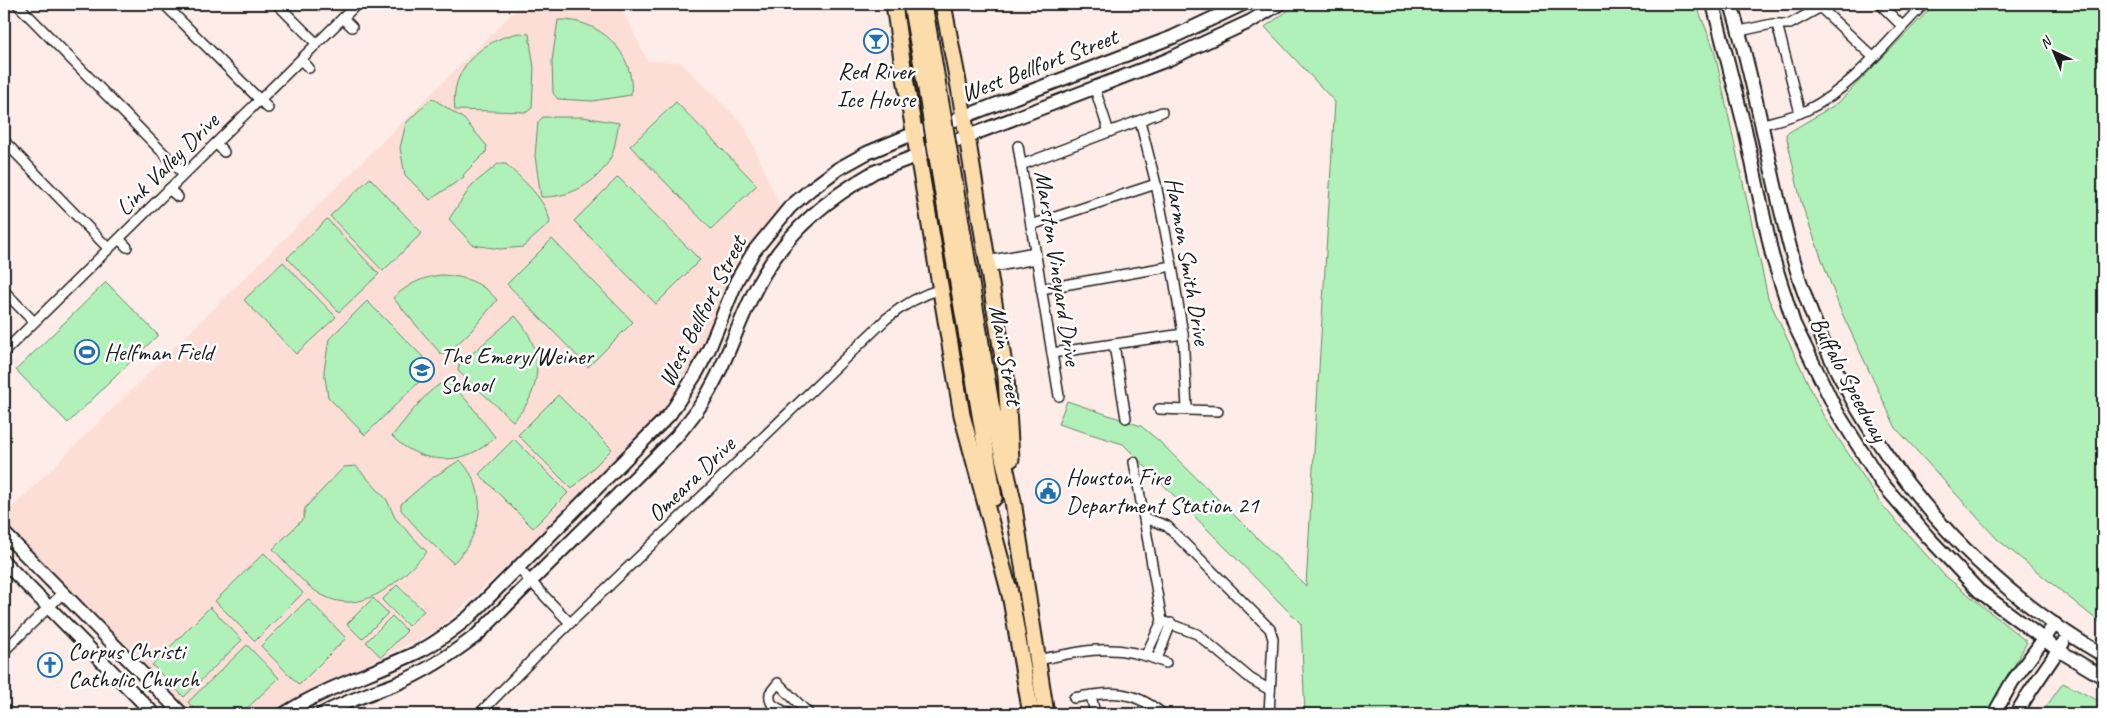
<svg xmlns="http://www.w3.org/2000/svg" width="2107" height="718" font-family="Caveat,sans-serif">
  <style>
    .built { fill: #fcded6 }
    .green { fill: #b0f1b9; stroke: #66866a }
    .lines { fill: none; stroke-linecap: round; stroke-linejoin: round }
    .minor-casing { stroke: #1c1c1c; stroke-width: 12 }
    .secondary-casing { stroke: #1c1c1c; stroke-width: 16 }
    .trunk-casing { stroke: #1c1c1c; stroke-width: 19 }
    .minor { stroke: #fff; stroke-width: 9 }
    .secondary { stroke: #fff; stroke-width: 12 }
    .trunk { stroke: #fddcac; stroke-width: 15 }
    .trunk-bridge-casing { stroke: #1c1c1c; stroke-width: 19; stroke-linecap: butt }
    .trunk-bridge { stroke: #fddcac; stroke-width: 15 }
    .labels { text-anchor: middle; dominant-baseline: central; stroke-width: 5; stroke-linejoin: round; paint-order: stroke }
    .street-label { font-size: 24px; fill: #1c1c1c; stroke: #fff }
    .poi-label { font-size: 24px; fill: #1c1c1c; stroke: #fff; text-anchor: start }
  </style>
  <rect width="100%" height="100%" fill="#fdece7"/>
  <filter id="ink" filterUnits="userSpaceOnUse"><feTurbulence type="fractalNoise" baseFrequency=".02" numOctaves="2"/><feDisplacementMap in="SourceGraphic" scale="10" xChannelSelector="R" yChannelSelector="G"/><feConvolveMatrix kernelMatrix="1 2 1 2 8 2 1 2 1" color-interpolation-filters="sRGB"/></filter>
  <g filter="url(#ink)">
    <path class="built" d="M 522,4 L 616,4 L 628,21 L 647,61 L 680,62 L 744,125 L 781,209 L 722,299 L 682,394 L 620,462 L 437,630 L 349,673 L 275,714 L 192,714 L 4,523 L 4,516 Z"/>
    <g class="green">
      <path d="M 1297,4 L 1696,4 L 1714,49 L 1768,298 L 1823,415 L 1882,505 L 1944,575 L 2027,642 L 1988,714 L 1305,714 L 1301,624 L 1123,444 L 1058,424 L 1067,401 L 1141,426 L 1159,441 L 1306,586 L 1335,102 L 1265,27 Z"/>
      <path d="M 1935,4 L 2103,4 L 2103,625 L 1997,539 L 1896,428 L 1840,309 L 1801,202 L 1786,134 L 1838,103 Z"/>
      <path d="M 558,20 C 599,18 636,53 631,95 L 592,101 L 558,99 L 553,93 L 552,61 Z"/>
      <path d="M 519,33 L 529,34 L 534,68 L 532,108 L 527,112 L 455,110 C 449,69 482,40 519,33 Z"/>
      <path d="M 432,98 L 464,119 L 487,146 L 486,152 L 463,175 L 464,177 L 430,200 L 405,175 L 400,148 L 406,123 Z"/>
      <path d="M 676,102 L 757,185 L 711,229 L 630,146 Z"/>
      <path d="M 543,117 L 583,117 L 619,123 C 616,134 616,146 611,157 C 598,183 570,198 541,197 L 535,156 L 538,122 Z"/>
      <path d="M 498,164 L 506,164 C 521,178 548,201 550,223 L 523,247 L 500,249 L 473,245 L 449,219 L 472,185 Z"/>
      <path d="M 618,177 L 700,260 L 656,304 L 574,221 Z"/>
      <path d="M 370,178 L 422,233 L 383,271 L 330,216 Z"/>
      <path d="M 327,219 L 379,274 L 339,312 L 287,258 Z"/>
      <path d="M 552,239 L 633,322 L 588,367 L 507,284 Z"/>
      <path d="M 283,262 L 336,317 L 296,354 L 244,300 Z"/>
      <path d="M 441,275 C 464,276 482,282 497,300 L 472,330 L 447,354 L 441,354 L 393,298 C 407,285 422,277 441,275 Z"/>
      <path d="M 106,282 L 158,335 L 68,423 L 16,370 Z"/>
      <path d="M 367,301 L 431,365 L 430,371 L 365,435 L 328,397 L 324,371 L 329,339 Z"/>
      <path d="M 515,316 C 545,347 544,391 513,421 L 458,371 L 459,365 Z"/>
      <path d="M 448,381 L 469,403 L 495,437 C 466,467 421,466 392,436 C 404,422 430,384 448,381 Z"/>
      <path d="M 558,395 L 612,449 L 572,489 L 518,435 Z"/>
      <path d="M 514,439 L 568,493 L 533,528 L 479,474 Z"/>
      <path d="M 460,460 C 490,491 483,535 453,563 L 423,535 L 401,510 L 401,504 L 429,480 Z"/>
      <path d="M 356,466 L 387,500 L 395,518 L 427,552 C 399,581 361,621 317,592 C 300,581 287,563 273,549 L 303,519 L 305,508 L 344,467 Z"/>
      <path d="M 264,553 L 303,593 L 255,641 L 215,601 Z"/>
      <path d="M 397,585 L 424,611 L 408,626 L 382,600 Z"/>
      <path d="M 373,598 L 388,613 L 362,639 L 347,624 Z"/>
      <path d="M 308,599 L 346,638 L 299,685 L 261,646 Z"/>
      <path d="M 210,607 L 242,640 L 184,697 L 152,665 Z"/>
      <path d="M 392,616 L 407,631 L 381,657 L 366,642 Z"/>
      <path d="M 247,645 L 279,678 L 241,714 L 199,714 L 188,702 Z"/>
      <path d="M 2063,683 L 2103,703 L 2103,714 L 2041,714 Z"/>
    </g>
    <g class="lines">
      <defs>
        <g id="minor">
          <path d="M 17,4 L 184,174"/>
          <path d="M 164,4 L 268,108"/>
          <path d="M 277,4 L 317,44"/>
          <path d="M 1880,4 L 1902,26"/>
          <path d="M 343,18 L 352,27"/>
          <path d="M 1777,24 L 1800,113"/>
          <path d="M 1740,31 L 1772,24 L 1790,24 L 1819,8 L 1823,10 L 1873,57"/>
          <path d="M 301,60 L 309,68"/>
          <path d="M 1094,86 L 1109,132"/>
          <path d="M 1140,121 L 1156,184 L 1172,266 L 1183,334 L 1187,408"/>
          <path d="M 1763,124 C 1778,120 1793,117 1807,110 C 1854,87 1888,40 1924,4"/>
          <path d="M 4,141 L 109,249"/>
          <path d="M 216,143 L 224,152"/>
          <path d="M 1018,146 L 1059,396"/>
          <path d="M 1021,165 L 1162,112"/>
          <path d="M 169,189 L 178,197"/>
          <path d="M 1031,225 L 1156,184"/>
          <path d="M 119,239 L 127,247"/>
          <path d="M 987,261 L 1035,252"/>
          <path d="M 988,268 L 1036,259"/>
          <path d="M 1041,289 L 1172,266"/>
          <path d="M 4,291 L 34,322"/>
          <path d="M 1114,345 L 1126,418"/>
          <path d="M 4,352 L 357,4"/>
          <path d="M 1052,353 L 1183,334"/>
          <path d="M 1159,409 L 1218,411"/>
          <path d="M 1134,462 L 1162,621 L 1146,655"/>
          <path d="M 1145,518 L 1167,526 L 1270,629 L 1273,639 L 1269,714"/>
          <path d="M 518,568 L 570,623"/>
          <path d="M 1162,621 L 1197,634 L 1251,679 L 1270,690"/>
          <path d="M 4,651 L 63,593"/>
          <path d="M 1157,659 L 1171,623"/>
          <path d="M 1037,660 C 1088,650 1115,642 1166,663"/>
          <path d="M 1091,695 L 1095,714"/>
          <path d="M 1074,698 C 1111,691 1132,689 1163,714"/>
          <path d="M 479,714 L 534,658 L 886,319 C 903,305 920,295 941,289"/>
          <path d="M 789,714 C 779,707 768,708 770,693 L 778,683 L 809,714"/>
        </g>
        <g id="secondary">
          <path d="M 1713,4 L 1745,129 L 1772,255 L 1794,324 L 1837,412 L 1881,482 L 1928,537 L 1979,591 L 2058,650 L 2103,677"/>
          <path d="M 1731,4 C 1756,85 1769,169 1791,251 C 1837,419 1952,568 2103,655"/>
          <path d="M 4,533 L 182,714"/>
          <path d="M 4,562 L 154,714"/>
          <path d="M 284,714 C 327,686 376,673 422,650 C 439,641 454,629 469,617 L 670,414 L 697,372 L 709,349 L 737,280 L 754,251 L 790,207 L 811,189 L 838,169 L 867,153 L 915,133 L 963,117 L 1173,37 L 1243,4"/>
          <path d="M 322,714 C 346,701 372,693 398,683 C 427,671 452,654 477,635 L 676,437 C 690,420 703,404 713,384 C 732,349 743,308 764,274 C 791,228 829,198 874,172 L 1167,60 L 1251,21 L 1279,4"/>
          <path d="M 1994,714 L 2012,682 L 2055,624"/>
          <path d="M 2016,714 L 2029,693 L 2063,643"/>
        </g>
        <g id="trunk">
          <path d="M 894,4 L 902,60 L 962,415 L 1011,598"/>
          <path d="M 911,4 L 925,83"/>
          <path d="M 924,4 L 937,80"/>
          <path d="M 943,4 L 959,87 L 1006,377 L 1011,459"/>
          <path d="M 955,186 L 991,404 L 1013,501 L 1046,714"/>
          <path d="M 942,188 L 994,498"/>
          <path d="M 1009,588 L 1031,714"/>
        </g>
      </defs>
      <use href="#minor" class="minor-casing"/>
      <use href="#secondary" class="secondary-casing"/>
      <use href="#trunk" class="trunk-casing"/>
      <use href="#minor" class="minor"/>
      <use href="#secondary" class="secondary"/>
      <use href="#trunk" class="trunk"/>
      <defs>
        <g id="trunk-bridge">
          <path d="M 937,80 L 955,186"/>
          <path d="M 925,83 L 942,188"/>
        </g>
      </defs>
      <use href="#trunk-bridge" class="trunk-bridge-casing"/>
      <use href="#trunk-bridge" class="trunk-bridge"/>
    </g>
  </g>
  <defs>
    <symbol id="bar-ring" viewBox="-11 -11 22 22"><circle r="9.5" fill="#fff" stroke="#1f6fb2" stroke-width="1.5"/><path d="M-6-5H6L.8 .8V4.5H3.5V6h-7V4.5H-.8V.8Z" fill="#1f6fb2"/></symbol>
    <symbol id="stadium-ring" viewBox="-11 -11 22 22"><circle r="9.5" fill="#fff" stroke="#1f6fb2" stroke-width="1.5"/><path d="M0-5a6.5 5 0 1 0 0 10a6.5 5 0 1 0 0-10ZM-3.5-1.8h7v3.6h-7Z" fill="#1f6fb2"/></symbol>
    <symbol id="school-ring" viewBox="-11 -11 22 22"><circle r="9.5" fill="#fff" stroke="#1f6fb2" stroke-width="1.5"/><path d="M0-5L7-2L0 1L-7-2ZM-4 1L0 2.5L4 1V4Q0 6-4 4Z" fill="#1f6fb2"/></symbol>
    <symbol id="civic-ring" viewBox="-11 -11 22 22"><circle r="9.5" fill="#fff" stroke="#1f6fb2" stroke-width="1.5"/><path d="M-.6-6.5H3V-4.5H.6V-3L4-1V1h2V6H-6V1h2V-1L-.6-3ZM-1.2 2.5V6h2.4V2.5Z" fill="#1f6fb2"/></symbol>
    <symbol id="church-ring" viewBox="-11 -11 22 22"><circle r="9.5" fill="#fff" stroke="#1f6fb2" stroke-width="1.5"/><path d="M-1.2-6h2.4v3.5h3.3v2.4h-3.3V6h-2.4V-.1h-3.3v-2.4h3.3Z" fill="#1f6fb2"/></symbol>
  </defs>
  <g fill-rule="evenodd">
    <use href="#bar-ring" x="862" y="27" width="28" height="28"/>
    <use href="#stadium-ring" x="73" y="338" width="28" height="28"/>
    <use href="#school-ring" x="408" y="356" width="28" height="28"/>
    <use href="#civic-ring" x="1034" y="477" width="28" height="28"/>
    <use href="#church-ring" x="36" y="651" width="28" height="28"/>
  </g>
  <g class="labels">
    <g class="street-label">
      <text transform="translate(1039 65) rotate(-21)">West Bellfort Street</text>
      <text transform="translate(167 164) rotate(-45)">Link Valley Drive</text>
      <text transform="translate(1188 261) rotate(80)">Harmon Smith Drive</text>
      <text transform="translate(1058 268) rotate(81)">Marston Vineyard Drive</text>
      <text transform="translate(702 311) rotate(-63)">West Bellfort Street</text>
      <text transform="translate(1006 355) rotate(80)">Main Street</text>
      <text transform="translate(1849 379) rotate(62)">Buffalo Speedway</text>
      <text transform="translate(691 479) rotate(-44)">Omeara Drive</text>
    </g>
    <g class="poi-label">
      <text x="876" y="71" text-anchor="middle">Red River<tspan x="876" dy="28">Ice House</tspan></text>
      <text x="104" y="352">Helfman Field</text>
      <text x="440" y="356">The Emery/Weiner<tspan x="440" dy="28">School</tspan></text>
      <text x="1066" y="477">Houston Fire<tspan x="1066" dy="28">Department Station 21</tspan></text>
      <text x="68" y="651">Corpus Christi<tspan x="68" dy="28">Catholic Church</tspan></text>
    </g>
  </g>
  <rect width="2107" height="718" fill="none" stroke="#fff" stroke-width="20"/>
  <rect x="10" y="10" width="2087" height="698" fill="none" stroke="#1c1c1c" stroke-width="2" filter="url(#ink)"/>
  <g transform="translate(2054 52) rotate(316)" stroke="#ffffff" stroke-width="4" paint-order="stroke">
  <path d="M0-4L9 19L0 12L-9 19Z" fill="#1c1c1c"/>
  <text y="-8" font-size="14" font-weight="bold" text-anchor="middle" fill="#1c1c1c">N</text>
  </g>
</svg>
